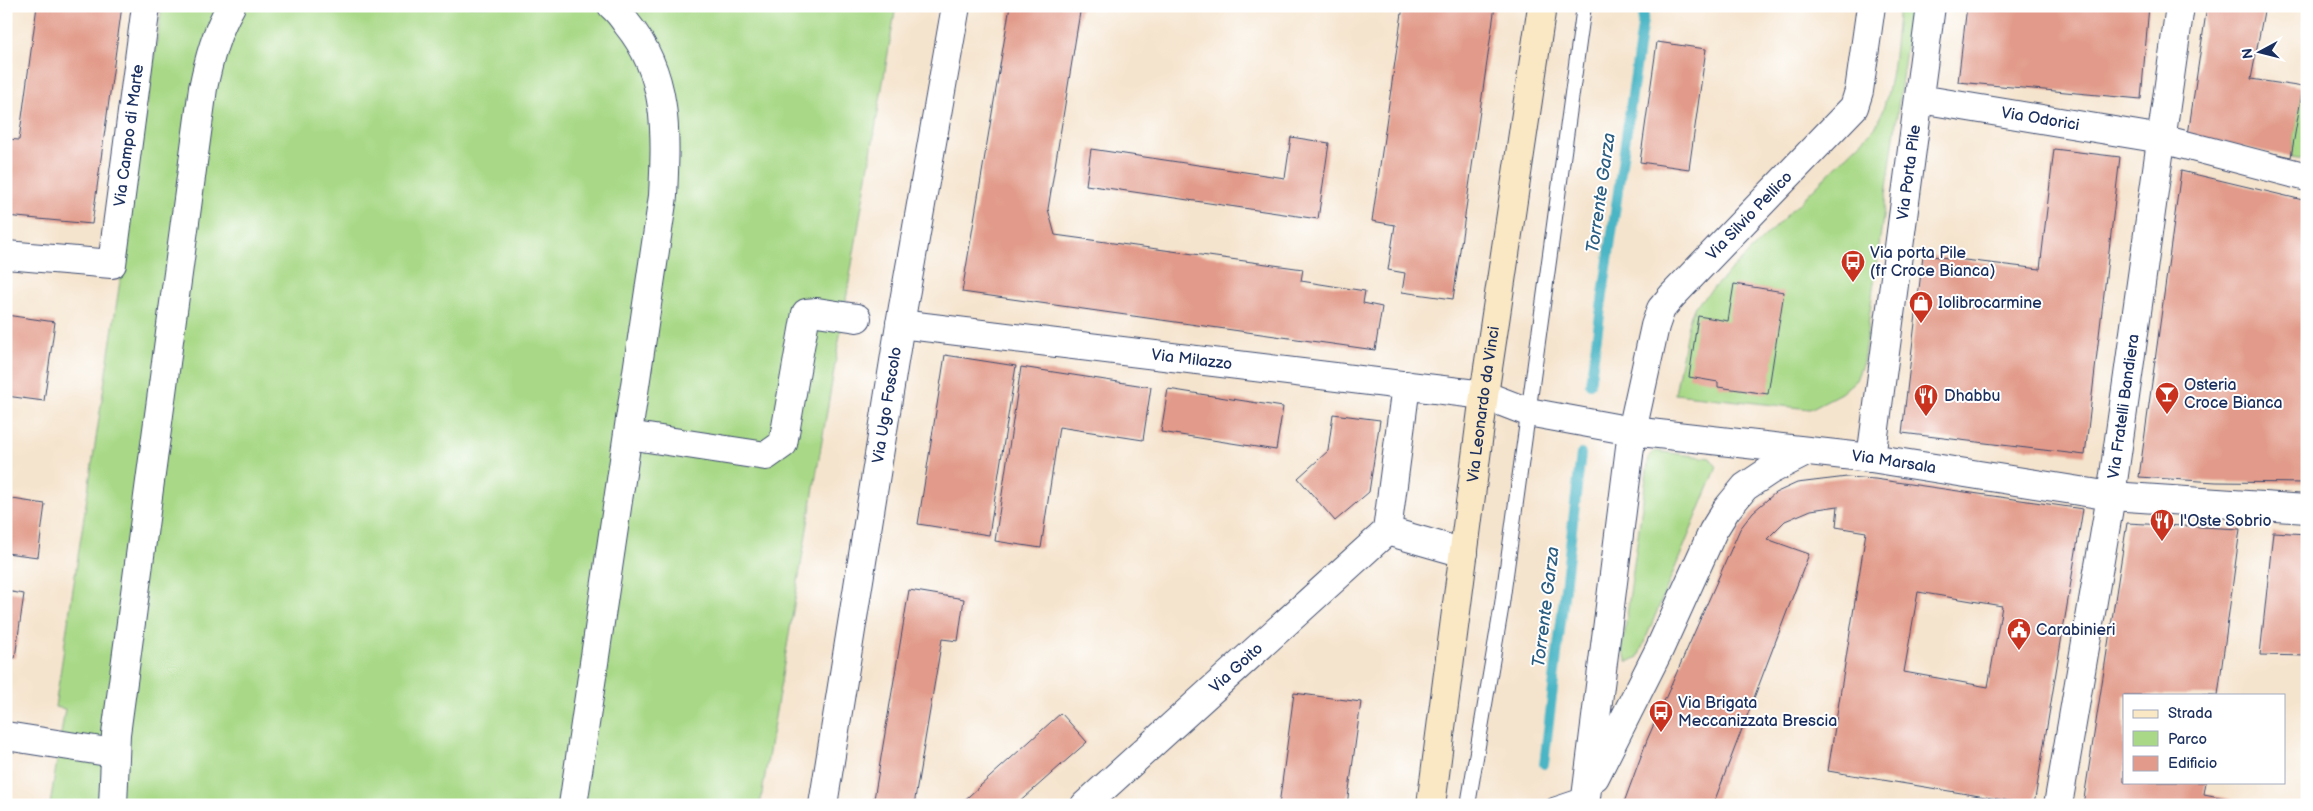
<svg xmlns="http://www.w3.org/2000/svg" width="2313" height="811" font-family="'Balsamiq Sans',sans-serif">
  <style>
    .green { fill: #a9d987; stroke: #628472 }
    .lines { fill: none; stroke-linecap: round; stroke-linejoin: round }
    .stream { stroke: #49b5c5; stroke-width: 10 }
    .building { fill: #e29b8a; fill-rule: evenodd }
    .lane-casing { stroke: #3c4a6f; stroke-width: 16 }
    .street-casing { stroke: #3c4a6f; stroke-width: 30 }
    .secondary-casing { stroke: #3c4a6f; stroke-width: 30 }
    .lane { stroke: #fff; stroke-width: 14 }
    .street { stroke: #fff; stroke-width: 28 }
    .secondary { stroke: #fae7c3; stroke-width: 28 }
    .labels { text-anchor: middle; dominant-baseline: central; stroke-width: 4; stroke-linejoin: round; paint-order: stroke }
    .street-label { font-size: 16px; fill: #1b2f5e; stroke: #fff }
    .poi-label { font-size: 16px; fill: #1b2f5e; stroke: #fff; text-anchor: start }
    .water-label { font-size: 18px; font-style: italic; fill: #2b5e82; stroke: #fff }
  </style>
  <rect width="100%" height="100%" fill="#fff"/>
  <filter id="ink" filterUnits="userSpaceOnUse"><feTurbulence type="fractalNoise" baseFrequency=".02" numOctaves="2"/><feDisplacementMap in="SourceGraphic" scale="10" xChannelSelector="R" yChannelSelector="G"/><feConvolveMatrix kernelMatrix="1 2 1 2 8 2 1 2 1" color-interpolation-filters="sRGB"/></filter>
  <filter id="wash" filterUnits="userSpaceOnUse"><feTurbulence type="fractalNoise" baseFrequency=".0096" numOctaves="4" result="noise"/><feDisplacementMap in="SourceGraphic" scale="20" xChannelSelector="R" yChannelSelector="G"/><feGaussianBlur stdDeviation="1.12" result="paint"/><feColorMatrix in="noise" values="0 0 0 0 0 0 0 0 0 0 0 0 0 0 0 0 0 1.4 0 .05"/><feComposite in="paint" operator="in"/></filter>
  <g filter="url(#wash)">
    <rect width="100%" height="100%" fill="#f5e4cd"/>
    <g class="green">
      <path d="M 162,6 L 896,6 L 760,805 L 50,805 L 65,709 L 55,707 Z"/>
      <path d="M 1899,6 L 1912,6 L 1863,362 L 1856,380 L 1841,393 L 1810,409 L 1675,394 L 1689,320 L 1695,306 L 1875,128 C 1894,91 1894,47 1899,6 Z"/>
      <path d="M 2307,55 L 2307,159 L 2291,157 Z"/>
      <path d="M 1655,451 L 1710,458 L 1717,467 L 1638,657 L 1628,662 L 1622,651 L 1649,456 Z"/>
    </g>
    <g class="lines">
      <g class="stream">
        <path d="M 1590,384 L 1645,6"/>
        <path d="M 1544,764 L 1581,454"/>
      </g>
    </g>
    <g id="blocks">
      <g class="building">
        <path d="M 37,6 L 122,6 L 92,224 L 6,216 L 6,139 L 19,140 Z"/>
        <path d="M 1010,6 L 1081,6 L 1048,209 L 1055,235 L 1303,269 L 1301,281 L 1365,291 L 1363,303 L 1382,307 L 1375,350 L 962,292 Z"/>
        <path d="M 1403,6 L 1495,6 L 1453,299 L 1402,292 L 1405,273 L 1388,270 L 1395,225 L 1372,221 Z"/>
        <path d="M 1967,6 L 2149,6 L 2141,99 L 1958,82 Z"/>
        <path d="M 2207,6 L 2265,6 L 2251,79 L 2303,87 L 2291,157 L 2188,135 Z"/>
        <path d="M 1657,42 L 1706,49 L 1689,169 L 1640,162 Z"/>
        <path d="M 1291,137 L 1329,143 L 1318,219 L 1086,185 L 1091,149 L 1285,178 Z"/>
        <path d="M 2054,149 L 2120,157 L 2085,455 L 1902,433 L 1923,255 L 2040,269 Z"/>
        <path d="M 2181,171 L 2307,201 L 2307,483 L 2216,482 L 2139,477 Z"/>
        <path d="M 1734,284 L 1784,292 L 1768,394 L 1718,387 L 1718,382 L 1689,377 L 1698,316 L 1728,321 Z"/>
        <path d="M 6,315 L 55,322 L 44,401 L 6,396 Z"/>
        <path d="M 945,355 L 1016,366 L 989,535 L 918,524 Z"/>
        <path d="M 1021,367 L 1151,387 L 1143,440 L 1059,427 L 1041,548 L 995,541 Z"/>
        <path d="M 1168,389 L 1283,407 L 1276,450 L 1161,432 Z"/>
        <path d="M 1333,414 L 1380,420 L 1369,492 L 1335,521 L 1298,478 L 1328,451 Z"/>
        <path d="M 1847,477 L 1875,479 L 2083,509 L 2034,805 L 1828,771 L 1866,532 L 1836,527 L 1838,506 L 1811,510 L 1785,521 L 1767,539 L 1809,554 L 1713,805 L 1623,805 L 1647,740 L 1740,529 L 1753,512 L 1775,493 L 1797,483 ZM 1918,592 L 2002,606 L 1988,687 L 1904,672 Z"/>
        <path d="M 6,498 L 45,504 L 38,557 L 6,553 Z"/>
        <path d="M 2127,523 L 2240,529 L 2218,695 L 2124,695 L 2124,782 L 2206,782 L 2204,794 L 2260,805 L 2083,805 Z"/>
        <path d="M 2273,532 L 2307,534 L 2307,656 L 2260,655 Z"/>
        <path d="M 909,590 L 964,599 L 958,641 L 942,639 L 914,805 L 873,805 Z"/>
        <path d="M 6,591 L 24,594 L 15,658 L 6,657 Z"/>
        <path d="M 1294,693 L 1361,702 L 1347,805 L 1279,805 Z"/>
        <path d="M 1061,713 L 1087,742 L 1016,805 L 959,805 Z"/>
      </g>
    </g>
  </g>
  <g filter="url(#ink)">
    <use href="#blocks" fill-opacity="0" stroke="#3c4a6f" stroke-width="1"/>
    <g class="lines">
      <defs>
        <g id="lane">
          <path d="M 1468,805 L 1502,604 L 1584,6"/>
          <path d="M 1553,805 L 1586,794"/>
        </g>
        <g id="street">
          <path id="s1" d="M 1920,99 L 2162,139 L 2307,177"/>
          <path id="s2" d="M 6,255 L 112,264 L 146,6"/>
          <path id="s3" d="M 900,324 L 1484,395 L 1528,412 L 1632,431 L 1871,458 L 2111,496 L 2307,509"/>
          <path d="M 628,435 L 766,456 L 783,444 L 806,313 L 817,312 L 857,318"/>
          <path id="s4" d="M 1871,458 L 1931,6"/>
          <path d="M 1387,531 L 1464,553"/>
          <path d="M 6,736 L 114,753"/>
          <path d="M 1595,777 L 1659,650 L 1713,531 L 1726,510 L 1745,487 L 1769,471 L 1808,451"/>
          <path d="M 113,805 L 116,734 L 203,88 C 209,59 216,32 231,6"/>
          <path d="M 573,805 L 663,196 C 666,133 669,75 627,24 C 623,18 618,11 612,6"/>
          <path id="s5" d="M 823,805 L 900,324 L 956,6"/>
          <path id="s6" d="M 1085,805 L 1387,531 L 1406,385"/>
          <path id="s7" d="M 1585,805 L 1632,431 L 1655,326 L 1661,309 L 1672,296 L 1854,107 L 1859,91 L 1871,6"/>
          <path id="s8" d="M 2058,805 L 2111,496 L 2180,6"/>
        </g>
        <g id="secondary">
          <path id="s9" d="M 1431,805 L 1484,395 L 1542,6"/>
        </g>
      </defs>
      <use href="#lane" class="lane-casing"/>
      <use href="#street" class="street-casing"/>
      <use href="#secondary" class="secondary-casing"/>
      <use href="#lane" class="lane"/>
      <use href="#street" class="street"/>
      <use href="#secondary" class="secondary"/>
    </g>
  </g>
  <defs>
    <symbol id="bus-pin" viewBox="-11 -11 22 30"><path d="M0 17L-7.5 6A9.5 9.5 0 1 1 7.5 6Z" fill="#c8321e" stroke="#fff"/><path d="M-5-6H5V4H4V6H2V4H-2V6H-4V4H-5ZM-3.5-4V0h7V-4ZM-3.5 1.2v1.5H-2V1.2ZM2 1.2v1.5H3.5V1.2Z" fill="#fff"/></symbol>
    <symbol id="shop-pin" viewBox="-11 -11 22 30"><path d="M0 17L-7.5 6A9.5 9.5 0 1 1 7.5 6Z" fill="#c8321e" stroke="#fff"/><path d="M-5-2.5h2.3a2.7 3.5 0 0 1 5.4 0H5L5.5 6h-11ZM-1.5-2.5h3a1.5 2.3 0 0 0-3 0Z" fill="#fff"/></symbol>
    <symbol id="bar-pin" viewBox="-11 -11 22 30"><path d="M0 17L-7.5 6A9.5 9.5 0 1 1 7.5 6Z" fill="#c8321e" stroke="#fff"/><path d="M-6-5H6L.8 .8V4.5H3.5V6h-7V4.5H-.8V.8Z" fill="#fff"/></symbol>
    <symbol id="restaurant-pin" viewBox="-11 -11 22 30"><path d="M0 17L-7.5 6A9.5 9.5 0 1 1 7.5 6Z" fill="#c8321e" stroke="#fff"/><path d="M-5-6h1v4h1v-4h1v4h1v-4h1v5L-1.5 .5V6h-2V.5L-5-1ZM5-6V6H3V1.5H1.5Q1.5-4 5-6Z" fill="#fff"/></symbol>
    <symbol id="civic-pin" viewBox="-11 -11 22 30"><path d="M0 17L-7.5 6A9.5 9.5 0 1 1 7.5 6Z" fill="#c8321e" stroke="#fff"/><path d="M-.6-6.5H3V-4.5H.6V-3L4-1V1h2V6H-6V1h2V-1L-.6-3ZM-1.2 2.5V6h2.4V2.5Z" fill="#fff"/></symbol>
  </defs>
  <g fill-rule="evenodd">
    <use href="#bus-pin" x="1839" y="248" width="28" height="38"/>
    <use href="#shop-pin" x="1907" y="289" width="28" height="38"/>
    <use href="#bar-pin" x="2153" y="380" width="28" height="38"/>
    <use href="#restaurant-pin" x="1912" y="382" width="28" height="38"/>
    <use href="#restaurant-pin" x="2148" y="507" width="28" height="38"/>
    <use href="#civic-pin" x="2005" y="616" width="28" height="38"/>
    <use href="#bus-pin" x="1647" y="698" width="28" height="38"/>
  </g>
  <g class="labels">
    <g class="street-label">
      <text stroke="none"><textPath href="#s1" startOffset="122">Via Odorici</textPath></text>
      <text stroke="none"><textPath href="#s2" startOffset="236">Via Campo di Marte</textPath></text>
      <text stroke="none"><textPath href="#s4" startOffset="288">Via Porta Pile</textPath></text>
      <text stroke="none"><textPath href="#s7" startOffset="631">Via Silvio Pellico</textPath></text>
      <text stroke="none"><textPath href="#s3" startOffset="294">Via Milazzo</textPath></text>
      <text stroke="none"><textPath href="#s5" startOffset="405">Via Ugo Foscolo</textPath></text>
      <text stroke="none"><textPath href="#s9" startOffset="404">Via Leonardo da Vinci</textPath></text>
      <text stroke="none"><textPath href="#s8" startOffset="404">Via Fratelli Bandiera</textPath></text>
      <text stroke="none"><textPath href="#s3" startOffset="1005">Via Marsala</textPath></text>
      <text stroke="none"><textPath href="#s6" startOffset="204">Via Goito</textPath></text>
    </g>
    <g class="poi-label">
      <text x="1870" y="253">Via porta Pile<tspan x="1870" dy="18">(fr Croce Bianca)</tspan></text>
      <text x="1938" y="303">Iolibrocarmine</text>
      <text x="2184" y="385">Osteria<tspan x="2184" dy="18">Croce Bianca</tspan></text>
      <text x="1944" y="396">Dhabbu</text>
      <text x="2180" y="521">l'Oste Sobrio</text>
      <text x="2036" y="630">Carabinieri</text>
      <text x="1678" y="703">Via Brigata<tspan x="1678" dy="18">Meccanizzata Brescia</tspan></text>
    </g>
    <g class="water-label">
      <text transform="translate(1601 193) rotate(-82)">Torrente Garza</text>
      <text transform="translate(1546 607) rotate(-83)">Torrente Garza</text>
    </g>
  </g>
  <rect width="2313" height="811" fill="none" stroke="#fff" stroke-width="25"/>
  <rect x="2123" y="694" width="162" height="90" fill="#ffffff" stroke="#a4acbf"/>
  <rect x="2133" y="710" width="25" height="8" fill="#fae7c3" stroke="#a4acbf"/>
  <text x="2168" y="718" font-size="15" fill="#1b2f5e">Strada</text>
  <rect x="2133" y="731" width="25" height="15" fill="#a9d987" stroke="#a4acbf"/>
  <text x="2168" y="744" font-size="15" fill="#1b2f5e">Parco</text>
  <rect x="2133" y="756" width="25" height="15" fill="#e29b8a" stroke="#a4acbf"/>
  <text x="2168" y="768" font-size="15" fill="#1b2f5e">Edificio</text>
  <g transform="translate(2260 52) rotate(263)" stroke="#ffffff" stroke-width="4" paint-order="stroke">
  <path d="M0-4L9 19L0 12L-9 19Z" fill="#1b2f5e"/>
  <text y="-8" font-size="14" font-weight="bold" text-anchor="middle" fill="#1b2f5e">N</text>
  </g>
</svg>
